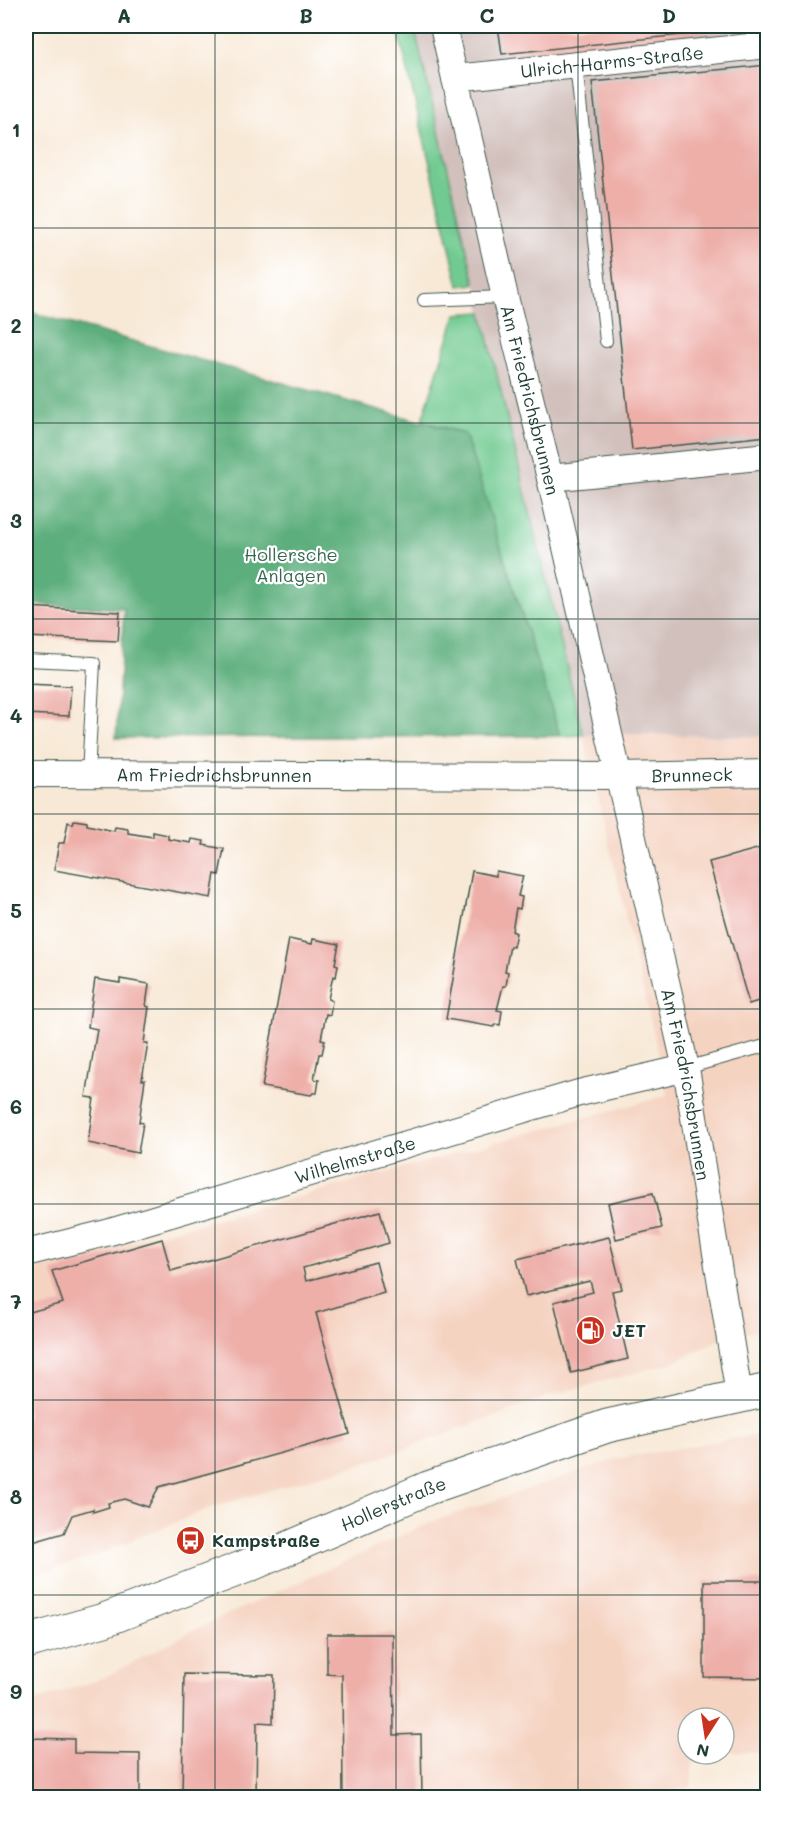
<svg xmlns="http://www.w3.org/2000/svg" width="793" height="1823" font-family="Mali,sans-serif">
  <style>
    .built { fill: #f5d3c1 }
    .industrial { fill: #d1c0bc }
    .green { fill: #71ca91; stroke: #488462; stroke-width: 1.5 }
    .forest { fill: #5cae7b; stroke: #3e7658; stroke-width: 1.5 }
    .building { fill: #eeafa9 }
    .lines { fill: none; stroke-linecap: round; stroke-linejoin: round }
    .service-casing { stroke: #40574c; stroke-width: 14 }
    .minor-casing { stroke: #40574c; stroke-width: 28 }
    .primary-casing { stroke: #40574c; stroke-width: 35 }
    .service { stroke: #fff; stroke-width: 12 }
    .minor { stroke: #fff; stroke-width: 26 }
    .primary { stroke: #fff; stroke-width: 33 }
    .grid { fill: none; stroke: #1f3d34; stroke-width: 1.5; stroke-opacity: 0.55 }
    .labels { text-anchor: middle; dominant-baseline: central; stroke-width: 4.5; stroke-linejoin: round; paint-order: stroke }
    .street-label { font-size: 18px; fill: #1f3d34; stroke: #fff }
    .park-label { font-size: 18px; fill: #386750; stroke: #fff }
    .poi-label { font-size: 18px; font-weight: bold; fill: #1f3d34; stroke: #fff; text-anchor: start }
    .neatline { fill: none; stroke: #1f3d34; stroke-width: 2 }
    .grid-label { font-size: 20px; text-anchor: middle; font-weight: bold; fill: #1f3d34 }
  </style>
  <rect width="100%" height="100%" fill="#fff"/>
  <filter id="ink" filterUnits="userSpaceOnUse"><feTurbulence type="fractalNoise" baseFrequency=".0167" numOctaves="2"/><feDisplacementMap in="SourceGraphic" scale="12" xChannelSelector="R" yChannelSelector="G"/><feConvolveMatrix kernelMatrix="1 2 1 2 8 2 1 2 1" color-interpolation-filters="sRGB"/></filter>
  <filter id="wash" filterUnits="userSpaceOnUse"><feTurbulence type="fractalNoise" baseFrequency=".008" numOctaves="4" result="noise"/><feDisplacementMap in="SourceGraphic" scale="24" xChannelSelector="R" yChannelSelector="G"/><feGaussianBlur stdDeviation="1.35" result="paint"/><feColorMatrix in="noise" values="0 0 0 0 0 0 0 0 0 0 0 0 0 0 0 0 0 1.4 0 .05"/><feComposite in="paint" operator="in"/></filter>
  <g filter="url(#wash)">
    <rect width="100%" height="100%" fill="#f8e9d7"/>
    <g class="built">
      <path d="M 636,734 L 767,737 L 767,1330 L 728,1335 L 672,1363 L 556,1394 L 380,1458 L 213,1507 L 90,1558 L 26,1577 L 26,1271 L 668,1095 L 583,735 Z"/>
      <path d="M 767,1433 L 767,1753 L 724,1752 L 724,1718 L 688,1718 L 688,1754 L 694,1754 L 691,1787 L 645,1798 L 26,1797 L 26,1704 L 105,1677 L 200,1627 L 434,1521 L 616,1459 Z"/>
    </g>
    <path class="industrial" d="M 414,26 L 767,26 L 767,737 L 636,734 L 583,735 Z"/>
    <g class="green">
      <path d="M 397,26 L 414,26 L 475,284 L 459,286 Z"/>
      <path d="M 482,312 L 583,735 L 560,736 L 465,434 L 422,420 L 456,314 Z"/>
    </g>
    <path class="forest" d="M 26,311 L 465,434 L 560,736 L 116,738 L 124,609 L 26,604 Z"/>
    <g id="blocks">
      <g class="building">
        <path d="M 498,26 L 756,26 L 757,27 L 502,54 Z"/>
        <path d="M 768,65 L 768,436 L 632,450 L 592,82 Z"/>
        <path d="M 26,607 L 120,612 L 118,641 L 26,637 Z"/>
        <path d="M 26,684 L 71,686 L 69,716 L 26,714 Z"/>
        <path d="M 74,820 L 87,822 L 87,825 L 114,831 L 115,827 L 128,829 L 128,833 L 153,837 L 153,832 L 168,835 L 168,839 L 191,843 L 192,839 L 204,841 L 203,845 L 224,849 L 219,875 L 215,874 L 211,898 L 54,870 L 59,843 L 64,843 L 68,822 L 73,824 Z"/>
        <path d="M 768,846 L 768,998 L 749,1004 L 709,862 Z"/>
        <path d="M 472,871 L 496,876 L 496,871 L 523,876 L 518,896 L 522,897 L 520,909 L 516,908 L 512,931 L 516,933 L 513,947 L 510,946 L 505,971 L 508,972 L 506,986 L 503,986 L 497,1010 L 502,1011 L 500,1025 L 496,1024 L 494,1027 L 446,1019 Z"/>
        <path d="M 289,939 L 312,944 L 313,939 L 339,944 L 335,964 L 338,965 L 336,977 L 333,976 L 328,999 L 332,1001 L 330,1015 L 326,1014 L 321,1039 L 325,1040 L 322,1054 L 319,1054 L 314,1079 L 319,1080 L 317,1093 L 313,1093 L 311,1095 L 262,1087 Z"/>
        <path d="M 95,979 L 120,983 L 120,979 L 149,984 L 146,1006 L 149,1007 L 144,1043 L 148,1043 L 142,1080 L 145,1080 L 139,1122 L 143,1123 L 138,1153 L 88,1143 L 94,1098 L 86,1097 L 97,1029 L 88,1027 Z"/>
        <path d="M 653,1193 L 662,1228 L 616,1239 L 608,1203 Z"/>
        <path d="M 380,1211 L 389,1243 L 303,1268 L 306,1281 L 376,1262 L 384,1293 L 316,1313 L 350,1434 L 159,1487 L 148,1507 L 124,1499 L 108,1503 L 109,1507 L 93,1512 L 93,1509 L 72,1515 L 64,1533 L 26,1544 L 26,1313 L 63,1303 L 52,1271 L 162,1239 L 171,1271 Z"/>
        <path d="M 609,1237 L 622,1289 L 612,1291 L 628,1359 L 571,1373 L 554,1302 L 593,1292 L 590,1281 L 526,1296 L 517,1259 Z"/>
        <path d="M 704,1581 L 768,1581 L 768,1678 L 704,1677 Z"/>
        <path d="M 327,1634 L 393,1634 L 394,1735 L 421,1734 L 422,1798 L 343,1798 L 342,1675 L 327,1674 Z"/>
        <path d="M 184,1674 L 274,1675 L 273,1723 L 257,1722 L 256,1798 L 182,1798 Z"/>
        <path d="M 26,1738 L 74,1739 L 74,1753 L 140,1754 L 140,1798 L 26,1798 Z"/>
      </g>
    </g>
  </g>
  <g filter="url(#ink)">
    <use href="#blocks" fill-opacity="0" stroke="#40574c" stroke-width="1.5"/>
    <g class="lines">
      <defs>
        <g id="service">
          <path d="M 576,65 L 606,341"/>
          <path d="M 424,300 L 505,297"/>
          <path d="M 26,660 L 94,663 L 88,775"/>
          <path d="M 686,1068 L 768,1045"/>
        </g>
        <g id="minor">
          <path id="s1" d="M 443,26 L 505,297 L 550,478 L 686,1068 L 739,1395"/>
          <path id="s2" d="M 455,78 L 768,45"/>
          <path d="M 550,478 L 768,456"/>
          <path id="s3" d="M 26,774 L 618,776 L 768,773"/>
          <path id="s4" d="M 26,1253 L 110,1232 L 579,1093 L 686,1068"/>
        </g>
        <g id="primary">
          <path id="s5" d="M 26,1642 L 104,1620 L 247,1566 L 428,1488 L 607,1426 L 768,1390"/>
        </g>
      </defs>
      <use href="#service" class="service-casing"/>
      <use href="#minor" class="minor-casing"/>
      <use href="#primary" class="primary-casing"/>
      <use href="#service" class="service"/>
      <use href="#minor" class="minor"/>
      <use href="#primary" class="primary"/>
    </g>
  </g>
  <path class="grid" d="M 215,26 L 215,1798M 396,26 L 396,1798M 578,26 L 578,1798M 26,228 L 768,228M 26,423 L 768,423M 26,619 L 768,619M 26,814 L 768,814M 26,1009 L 768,1009M 26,1204 L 768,1204M 26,1400 L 768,1400M 26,1595 L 768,1595"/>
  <defs>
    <symbol id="fuel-disc" viewBox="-11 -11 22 22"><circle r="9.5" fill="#c8321e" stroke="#fff"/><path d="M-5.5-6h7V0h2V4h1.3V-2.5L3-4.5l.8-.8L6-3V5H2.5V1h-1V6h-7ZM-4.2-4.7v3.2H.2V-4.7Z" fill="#fff"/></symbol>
    <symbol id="bus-disc" viewBox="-11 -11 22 22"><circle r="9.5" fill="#c8321e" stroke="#fff"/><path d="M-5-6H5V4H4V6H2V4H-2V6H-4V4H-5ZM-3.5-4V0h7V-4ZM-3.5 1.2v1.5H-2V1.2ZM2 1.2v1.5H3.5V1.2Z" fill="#fff"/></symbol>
  </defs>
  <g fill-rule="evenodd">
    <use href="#fuel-disc" x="574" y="1314" width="33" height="33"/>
    <use href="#bus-disc" x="174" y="1524" width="33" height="33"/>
  </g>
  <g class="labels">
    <g class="street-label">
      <text stroke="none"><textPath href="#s2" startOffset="158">Ulrich-Harms-Straße</textPath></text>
      <text stroke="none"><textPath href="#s1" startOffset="384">Am Friedrichsbrunnen</textPath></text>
      <text stroke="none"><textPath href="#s3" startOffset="188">Am Friedrichsbrunnen</textPath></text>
      <text stroke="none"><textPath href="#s3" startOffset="666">Brunneck</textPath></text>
      <text stroke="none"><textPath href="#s1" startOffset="1086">Am Friedrichsbrunnen</textPath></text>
      <text stroke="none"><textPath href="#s4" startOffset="342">Wilhelmstraße</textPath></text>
      <text stroke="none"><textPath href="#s5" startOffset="393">Hollerstraße</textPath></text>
    </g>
    <g class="park-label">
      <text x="291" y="554">Hollersche<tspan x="291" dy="21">Anlagen</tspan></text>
    </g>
    <g class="poi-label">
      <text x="612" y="1330">JET</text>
      <text x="212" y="1540">Kampstraße</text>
    </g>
  </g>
  <rect width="793" height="1823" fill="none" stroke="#fff" stroke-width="66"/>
  <g transform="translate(706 1736) rotate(192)"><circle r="28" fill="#ffffff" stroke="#a5b1ae" stroke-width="1.5"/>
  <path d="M0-4.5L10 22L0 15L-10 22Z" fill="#c8321e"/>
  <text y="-9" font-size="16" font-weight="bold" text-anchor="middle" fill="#1f3d34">N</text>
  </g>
  <rect x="33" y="33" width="727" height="1757" class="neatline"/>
  <g class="grid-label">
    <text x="124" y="23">A</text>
    <text x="306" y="23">B</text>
    <text x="487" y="23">C</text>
    <text x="669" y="23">D</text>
    <text x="16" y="137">1</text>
    <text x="16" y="333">2</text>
    <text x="16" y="528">3</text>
    <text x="16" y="723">4</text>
    <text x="16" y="918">5</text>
    <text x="16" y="1114">6</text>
    <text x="16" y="1309">7</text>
    <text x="16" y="1504">8</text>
    <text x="16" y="1699">9</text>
  </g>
</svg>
